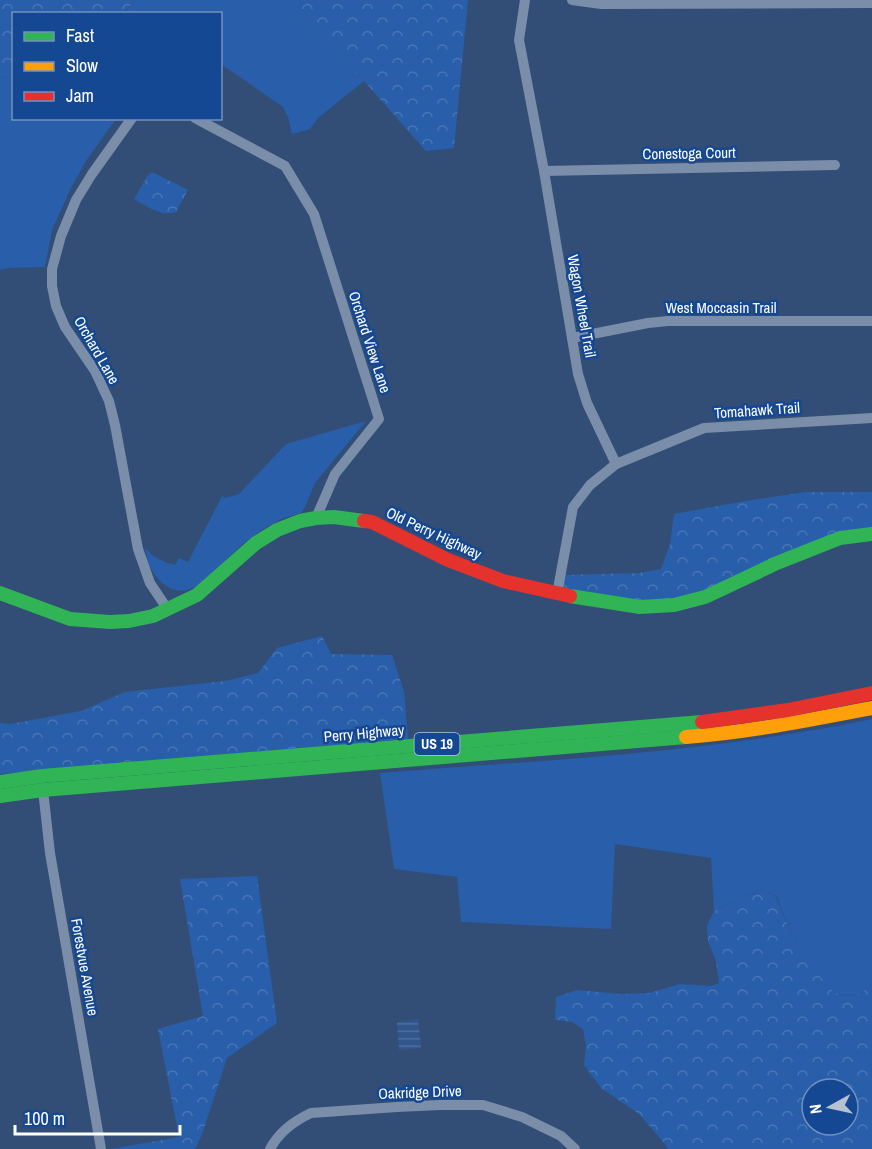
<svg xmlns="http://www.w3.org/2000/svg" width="872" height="1149" font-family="'Archivo Narrow',sans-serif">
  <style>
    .grass { fill: #285eaa }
    .forest { fill: url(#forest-crowns); fill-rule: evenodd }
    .water { fill: url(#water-rules) }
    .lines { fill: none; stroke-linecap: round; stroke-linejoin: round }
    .street { stroke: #7a8ea9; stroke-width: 10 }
    .fast { stroke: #30b455; stroke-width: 14 }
    .slow { stroke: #ff9f0a; stroke-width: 14 }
    .jam { stroke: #e5322d; stroke-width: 14 }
    .labels { text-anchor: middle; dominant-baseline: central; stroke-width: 5; stroke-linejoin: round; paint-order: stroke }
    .shield { fill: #154893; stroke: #b9c8df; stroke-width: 1.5 }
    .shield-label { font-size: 14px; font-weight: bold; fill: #fff }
    .street-label { font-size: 15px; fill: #fff; stroke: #154893 }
  </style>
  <defs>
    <pattern id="forest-crowns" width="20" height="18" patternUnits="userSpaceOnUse" patternTransform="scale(1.5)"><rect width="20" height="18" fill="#285eaa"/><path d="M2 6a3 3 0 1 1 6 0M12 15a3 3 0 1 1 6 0" fill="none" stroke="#4876b7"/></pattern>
    <pattern id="water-rules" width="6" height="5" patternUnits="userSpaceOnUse" patternTransform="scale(1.5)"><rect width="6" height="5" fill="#31558c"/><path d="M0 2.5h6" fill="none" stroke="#506e9d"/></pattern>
  </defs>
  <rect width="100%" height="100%" fill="#324e76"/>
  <g class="grass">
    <path d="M 136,0 L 297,0 L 297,15 L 364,81 L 318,118 L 310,129 L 292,134 L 288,117 L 283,107 L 221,64 L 220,14 L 123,14 Z"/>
    <path d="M 0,77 L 13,79 L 14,118 L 116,119 L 86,161 L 71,188 L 52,230 L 45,267 L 8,268 L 0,270 Z"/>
    <path d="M 366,421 L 315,483 L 305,507 L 301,513 L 281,519 L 265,528 L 244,543 L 199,585 C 178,598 161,587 150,567 C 147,561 147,554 145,548 L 153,556 L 169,564 L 170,563 L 175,565 L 179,558 L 188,562 L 222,496 L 225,498 L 239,494 L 286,444 Z"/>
    <path d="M 872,719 L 872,985 C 861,995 848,999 834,992 C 824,987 796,940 789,927 C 784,918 781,907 777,897 L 761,889 L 714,911 L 711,858 L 615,844 L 611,929 L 461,922 L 457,877 L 394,869 L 380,773 C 544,760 710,753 872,719 Z"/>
  </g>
  <g class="forest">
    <path d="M 0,0 L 136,0 L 123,13 L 14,14 L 13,79 L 0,77 Z"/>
    <path d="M 297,0 L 468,0 L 454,148 L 426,151 L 364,81 L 297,15 Z"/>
    <path d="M 151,173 L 154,173 L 188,190 L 176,212 C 161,217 146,206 134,199 L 148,175 Z"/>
    <path d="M 806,492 L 872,492 L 872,534 L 674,605 L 557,594 L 560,575 L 639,573 L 661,569 L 670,544 L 674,514 L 745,501 Z"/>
    <path d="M 322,636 L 331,654 L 392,655 L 404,692 L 408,739 L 0,774 L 0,723 L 10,724 L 81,711 L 125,692 L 225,681 L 258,673 L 277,648 Z"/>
    <path d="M 257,876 L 277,1023 L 227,1058 L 202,1134 L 195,1149 L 111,1149 L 179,1137 L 158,1029 L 203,1016 L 180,879 Z"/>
    <path d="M 761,889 L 776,897 C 780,907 784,918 789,927 C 795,939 825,987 834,992 C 848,999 861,995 872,985 L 872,1149 L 668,1149 L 665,1144 L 639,1114 L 601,1088 L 584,1065 L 586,1046 L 583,1029 L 572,1022 L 555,1020 L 556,997 L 577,990 L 620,994 L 649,993 L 680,984 L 711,986 L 719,983 L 716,961 L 708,941 L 707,926 L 714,911 ZM 812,1089 L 848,1089 L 848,1125 L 812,1125 Z"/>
  </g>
  <path class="water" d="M 418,1019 L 421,1048 L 399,1050 L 397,1022 Z"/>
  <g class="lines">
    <g class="street">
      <path d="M 525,0 L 519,40 L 544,171 L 578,374 L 587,403 L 616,464"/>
      <path d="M 572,0 L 601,4 L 872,3"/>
      <path d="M 132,118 L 92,174 L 76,200 L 61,236 L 52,269 L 52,286 L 56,306 L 65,327 L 95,371 L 109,401 L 115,425 L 138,549 L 150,583 L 168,610"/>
      <path d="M 195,118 L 285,166 L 314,214 L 379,419 L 335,474 L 316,518"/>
      <path d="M 544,171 L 835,165"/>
      <path d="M 572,338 L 648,323 L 668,321 L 872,321"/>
      <path d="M 557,594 L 573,507 L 590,485 L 616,464 L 704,428 L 872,418"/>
      <path d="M 43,790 L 50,853 L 101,1149"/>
      <path d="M 270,1149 C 279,1132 294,1121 311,1113 L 397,1107 L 440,1105 L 483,1105 L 522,1117 L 561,1136 L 575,1149"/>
    </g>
    <g class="fast">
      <path d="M 0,593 L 70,619 L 110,622 L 129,621 L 153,616 L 197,595 L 256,543 L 277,530 L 300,521 L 316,518 L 334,517 L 364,521"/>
      <path d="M 570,596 L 640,607 L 674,605 L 705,597 L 777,563 L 840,538 L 872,534"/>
      <path d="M 0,782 L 42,776 L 702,722"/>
      <path d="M 0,796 L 43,790 L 686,737"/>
    </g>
    <path class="slow" d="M 686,737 C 749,732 810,720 872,708"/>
    <g class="jam">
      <path d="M 364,521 L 372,522 L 448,560 L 503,581 L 570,596"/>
      <path d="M 702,722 L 788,710 L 872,693"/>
    </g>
  </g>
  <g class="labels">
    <rect class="shield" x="414.5" y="733" width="45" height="22" rx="4.5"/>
    <g class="shield-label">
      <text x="437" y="744">US 19</text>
    </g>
    <g class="street-label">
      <text transform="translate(689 153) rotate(-1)">Conestoga Court</text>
      <text transform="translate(582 306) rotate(80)">Wagon Wheel Trail</text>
      <text x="721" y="307">West Moccasin Trail</text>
      <text transform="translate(370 342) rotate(72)">Orchard View Lane</text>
      <text transform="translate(97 350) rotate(60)">Orchard Lane</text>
      <text transform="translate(757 410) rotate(-4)">Tomahawk Trail</text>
      <text transform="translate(434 533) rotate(25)">Old Perry Highway</text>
      <text transform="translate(364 733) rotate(-5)">Perry Highway</text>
      <text transform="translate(85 967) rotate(80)">Forestvue Avenue</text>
      <text transform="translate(420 1092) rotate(-2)">Oakridge Drive</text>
    </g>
  </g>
  <rect x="12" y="12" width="210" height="108" fill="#154893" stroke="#7391be" stroke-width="1.5"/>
  <rect x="24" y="32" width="30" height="9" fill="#30b455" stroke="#7391be" stroke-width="1.5"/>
  <text x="66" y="42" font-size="18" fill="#ffffff">Fast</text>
  <rect x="24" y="62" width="30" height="9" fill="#ff9f0a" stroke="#7391be" stroke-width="1.5"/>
  <text x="66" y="72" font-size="18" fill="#ffffff">Slow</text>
  <rect x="24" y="92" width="30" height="9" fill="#e5322d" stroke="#7391be" stroke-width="1.5"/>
  <text x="66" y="102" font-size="18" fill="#ffffff">Jam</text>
  <g transform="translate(830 1107) rotate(262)"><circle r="28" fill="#154893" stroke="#7391be" stroke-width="1.5"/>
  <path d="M0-4.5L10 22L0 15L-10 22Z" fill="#b7c1cf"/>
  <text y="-9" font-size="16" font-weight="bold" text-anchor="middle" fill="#ffffff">N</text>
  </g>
  <path d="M15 1125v9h165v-9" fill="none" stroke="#ffffff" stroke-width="3"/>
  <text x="24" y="1125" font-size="18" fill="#ffffff" stroke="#154893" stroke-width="4.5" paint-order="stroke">100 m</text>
</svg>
